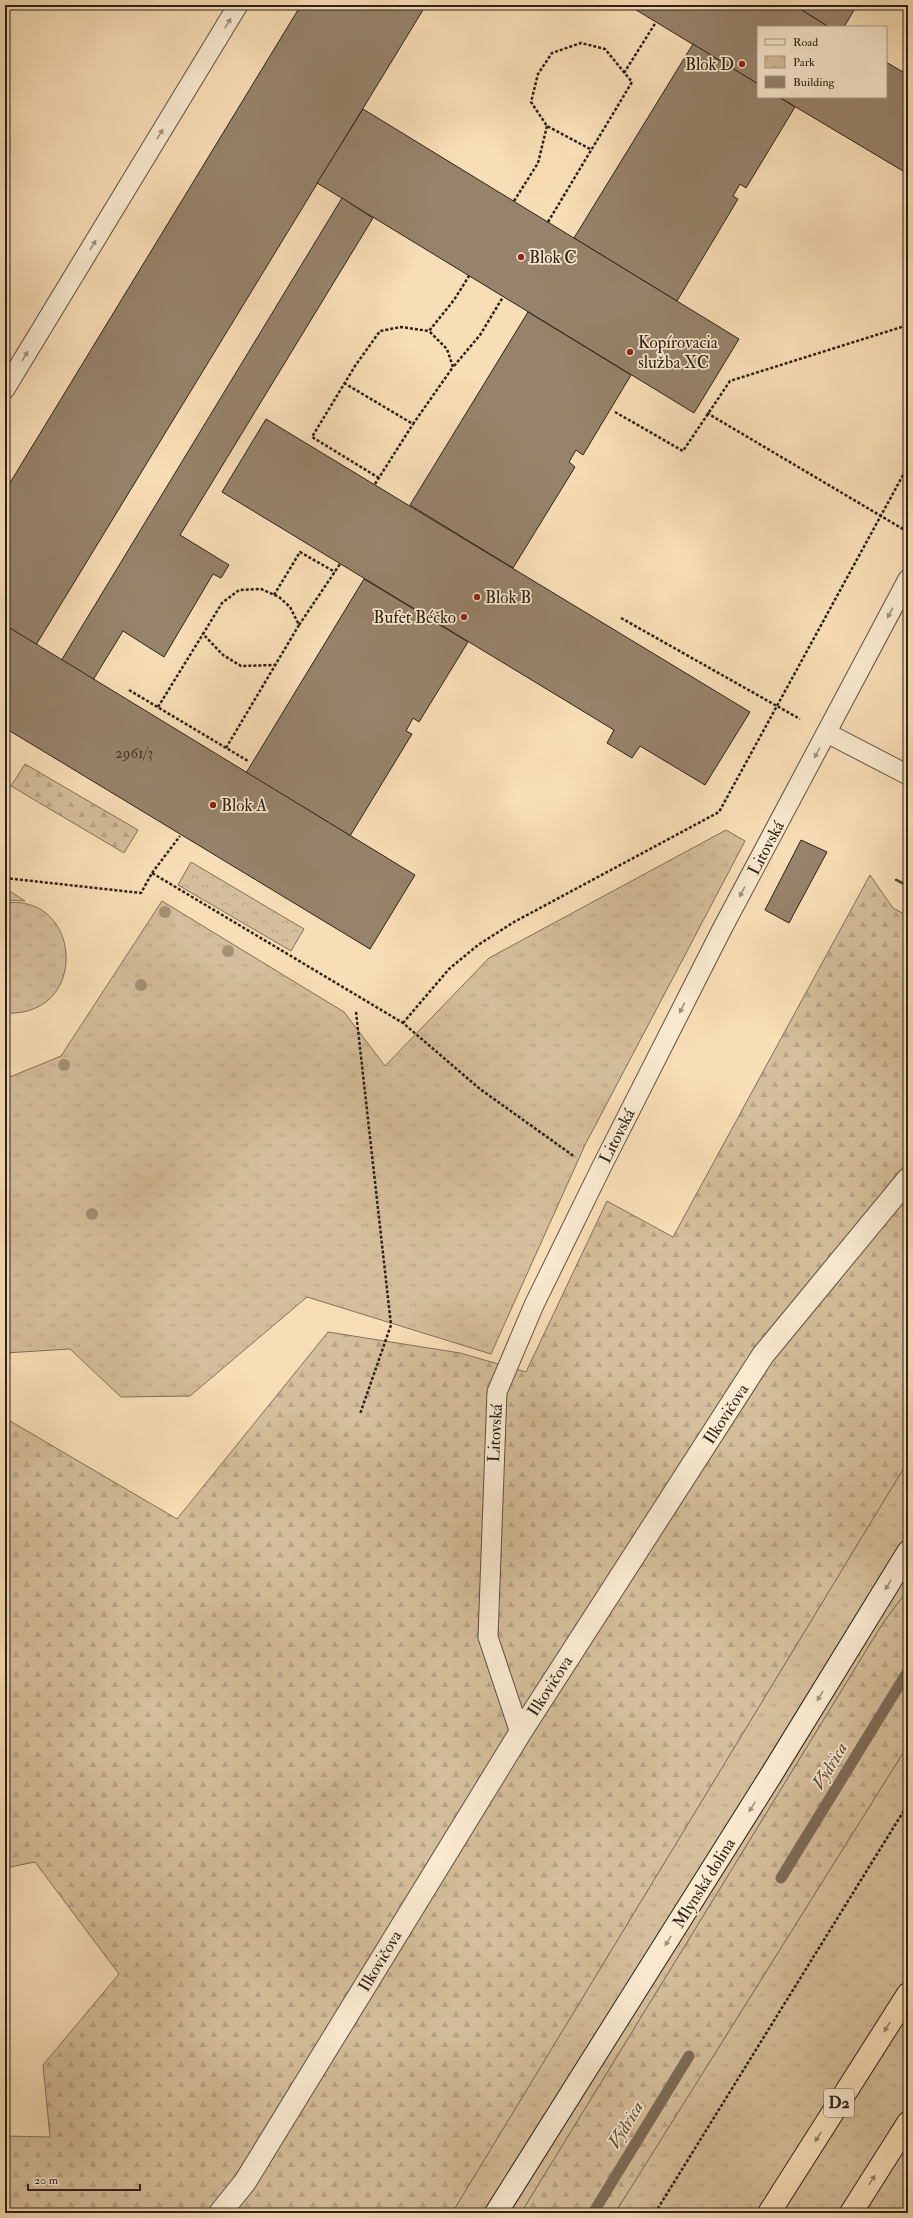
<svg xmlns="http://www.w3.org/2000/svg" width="913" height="2218" font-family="'IM FELL Double Pica',serif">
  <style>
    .grass { fill: url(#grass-tufts); stroke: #81705a }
    .forest { fill: url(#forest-firs); stroke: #81705a }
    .park { fill: url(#park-crowns); stroke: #81705a }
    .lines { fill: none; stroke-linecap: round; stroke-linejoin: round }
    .stream { stroke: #7d6c57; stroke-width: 11 }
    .building { fill: #97836b; stroke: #2d2119 }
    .service-casing { stroke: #605040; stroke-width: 21 }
    .minor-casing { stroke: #605040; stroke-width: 24 }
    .secondary-casing { stroke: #2d2119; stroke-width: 24 }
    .motorway-casing { stroke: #2d2119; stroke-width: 24 }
    .path { stroke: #2d2119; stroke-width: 2.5; stroke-dasharray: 3 2; stroke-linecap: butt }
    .service { stroke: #faead0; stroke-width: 19 }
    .minor { stroke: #faead0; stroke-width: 22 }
    .secondary { stroke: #faead0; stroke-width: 22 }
    .motorway { stroke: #f8deb6; stroke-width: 22 }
    .tree { fill: #a49075 }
    .oneway { fill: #9e907e }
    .oneway2 { fill: #928068 }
    .poi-dot { fill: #8f2418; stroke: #faead0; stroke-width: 1.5 }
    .labels { text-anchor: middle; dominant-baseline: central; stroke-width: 3.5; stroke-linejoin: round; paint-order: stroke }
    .number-label { font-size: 15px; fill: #483a2e }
    .shield { fill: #faead0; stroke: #6a5d50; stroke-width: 1 }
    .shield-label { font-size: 16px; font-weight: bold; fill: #2d2119 }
    .poi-label { font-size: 17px; fill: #2d2119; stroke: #faead0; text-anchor: start }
    .street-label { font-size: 17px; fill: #2d2119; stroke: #faead0 }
    .water-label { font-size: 18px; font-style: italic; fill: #5c4d3d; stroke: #faead0 }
  </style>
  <defs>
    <pattern id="grass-tufts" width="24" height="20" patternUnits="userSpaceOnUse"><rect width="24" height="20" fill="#d5be9b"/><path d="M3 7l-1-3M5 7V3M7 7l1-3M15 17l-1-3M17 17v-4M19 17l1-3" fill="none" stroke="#b7a385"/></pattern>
    <pattern id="forest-firs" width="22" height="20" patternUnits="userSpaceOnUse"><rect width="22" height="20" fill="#d5be9b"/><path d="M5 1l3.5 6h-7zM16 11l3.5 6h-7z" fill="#b7a385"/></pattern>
    <pattern id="park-crowns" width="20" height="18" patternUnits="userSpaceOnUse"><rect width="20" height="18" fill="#d5be9b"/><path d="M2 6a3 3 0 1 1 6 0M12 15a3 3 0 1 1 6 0" fill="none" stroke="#b7a385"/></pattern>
  </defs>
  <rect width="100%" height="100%" fill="#f8deb6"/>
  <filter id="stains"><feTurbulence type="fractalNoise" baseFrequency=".005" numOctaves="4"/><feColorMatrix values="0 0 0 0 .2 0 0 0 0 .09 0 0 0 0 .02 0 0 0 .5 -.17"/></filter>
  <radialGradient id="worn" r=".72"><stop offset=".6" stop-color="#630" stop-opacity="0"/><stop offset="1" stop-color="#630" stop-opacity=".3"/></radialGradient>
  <g class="grass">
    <path d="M 726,830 L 745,841 L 585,1145 L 491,1354 L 307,1297 L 190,1396 L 121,1397 L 70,1349 L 5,1353 L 5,1079 L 61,1056 L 162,901 L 344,1012 L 385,1066 L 489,958 Z"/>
    <path d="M 5,888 L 25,901 L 5,900 Z"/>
    <path d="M 5,903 C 83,893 90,1018 5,1013 Z"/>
    <path d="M 908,1461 L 908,1590 L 883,1623 L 521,2213 L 452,2213 Z"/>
    <path d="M 908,1745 L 908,2213 L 615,2213 Z"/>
  </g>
  <g class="forest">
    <path d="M 25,764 L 138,830 L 124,853 L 11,786 Z"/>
    <path d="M 870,875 L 893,908 L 908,916 L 908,1461 L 452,2213 L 5,2213 L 5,2136 L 50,2137 L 43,2065 L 119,1974 L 35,1862 L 5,1868 L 5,1418 L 177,1519 L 328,1332 L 460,1353 L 526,1372 L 607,1201 L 673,1237 Z"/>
    <path d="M 908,1590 L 908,1745 L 615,2213 L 521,2213 L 883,1623 Z"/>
  </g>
  <path class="park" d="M 191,862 L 304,929 L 291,951 L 178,885 Z"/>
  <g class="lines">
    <g class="stream">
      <path d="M 781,1878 L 908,1671"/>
      <path d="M 593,2213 L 689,2056"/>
    </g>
  </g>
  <g class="building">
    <path d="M 301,5 L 426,5 L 36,645 L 5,625 L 5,491 Z"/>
    <path d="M 628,5 L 794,5 L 829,27 L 758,27 L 758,84 Z"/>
    <path d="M 794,5 L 857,5 L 844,27 L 829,27 Z"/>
    <path d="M 693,44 L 758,84 L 758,97 L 779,97 L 795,107 L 746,188 L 740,184 L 733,196 L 738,199 L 677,301 L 574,238 Z"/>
    <path d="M 886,62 L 908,75 L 908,174 L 779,97 L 886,97 Z"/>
    <path d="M 363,109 L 739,339 L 694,413 L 317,183 Z"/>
    <path d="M 342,198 L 373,218 L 180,535 L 229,565 L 221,578 L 213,574 L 164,657 L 123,631 L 93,680 L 61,661 Z"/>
    <path d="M 528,312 L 631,375 L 583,455 L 576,450 L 569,462 L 575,467 L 513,568 L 410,505 Z"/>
    <path d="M 266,419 L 750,712 L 705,785 L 640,746 L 632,758 L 607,743 L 614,730 L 222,492 Z"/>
    <path d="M 364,579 L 468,642 L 419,722 L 413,718 L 406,731 L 412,734 L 350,836 L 246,773 Z"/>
    <path d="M 5,625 L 415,875 L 370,949 L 5,728 Z"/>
    <path d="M 801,840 L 827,852 L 789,923 L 765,910 Z"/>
    <path d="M 896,879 L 908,885 L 908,887 L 895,880 Z"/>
  </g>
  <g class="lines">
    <defs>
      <g id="service">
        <path d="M 5,389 L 238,5"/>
        <path d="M 827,733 L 908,775"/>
        <path d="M 520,1733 L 488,1637 L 497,1392 L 534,1305 L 601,1168 L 722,929 L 908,579"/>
      </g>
      <path id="minor" d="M 220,2213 L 245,2182 L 520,1733 L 763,1355 L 908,1179"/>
      <path id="secondary" d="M 496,2213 L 773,1772 L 908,1552"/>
      <g id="motorway">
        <path d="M 769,2213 L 908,1994"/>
        <path d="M 851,2213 L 908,2123"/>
      </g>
    </defs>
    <use href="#service" class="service-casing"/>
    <use href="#minor" class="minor-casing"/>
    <use href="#secondary" class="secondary-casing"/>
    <use href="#motorway" class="motorway-casing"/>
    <g class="path">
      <path d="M 624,73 L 656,22"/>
      <path d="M 906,190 L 908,194"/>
      <path d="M 514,201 L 538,163 L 547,126"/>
      <path d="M 548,222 L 632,82 L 605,49 L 581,43 L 552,53 L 538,74 L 531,102 L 547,126 L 592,150"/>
      <path d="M 454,366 L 480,335 L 503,297"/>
      <path d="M 344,383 L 413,424 L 453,367 L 447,349 L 429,331"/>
      <path d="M 615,412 L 683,451 L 730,381 L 908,325"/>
      <path d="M 707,413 L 908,532"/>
      <path d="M 379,478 L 312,437 L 355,366 L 380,331 L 401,327 L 429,331 L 454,300 L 469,276"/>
      <path d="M 375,484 L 413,424"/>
      <path d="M 274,595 L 300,552 L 335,572"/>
      <path d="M 621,618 L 800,719"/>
      <path d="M 299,625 L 340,564"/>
      <path d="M 129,690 L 248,761"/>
      <path d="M 158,707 L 203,634"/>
      <path d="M 226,748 L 299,625 L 290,607 L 279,597 L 261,589 L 239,590 L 222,603 L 203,634 L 223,655 L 241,666 L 275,665"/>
      <path d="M 152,873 L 180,836"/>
      <path d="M 5,878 L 141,893 L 152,873 L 403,1023 L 480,1089 L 575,1157"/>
      <path d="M 356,1012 L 391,1325 L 360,1414"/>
      <path d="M 403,1023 L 449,969 L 478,945 L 514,922 L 719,812 L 908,466"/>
      <path d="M 655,2213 L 908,1804"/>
    </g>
    <use href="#service" class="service"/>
    <use href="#minor" class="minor"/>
    <use href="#secondary" class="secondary"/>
    <use href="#motorway" class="motorway"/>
  </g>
  <g class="tree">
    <circle cx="165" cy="912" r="6"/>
    <circle cx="228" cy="951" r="6"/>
    <circle cx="141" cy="985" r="6"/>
    <circle cx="64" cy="1065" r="6"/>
    <circle cx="92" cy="1214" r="6"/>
  </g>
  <defs><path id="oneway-solid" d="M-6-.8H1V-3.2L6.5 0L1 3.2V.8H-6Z"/></defs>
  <g class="oneway">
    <use href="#oneway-solid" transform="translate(228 23) rotate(-59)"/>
    <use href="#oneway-solid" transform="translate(160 134) rotate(-59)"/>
    <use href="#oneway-solid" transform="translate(93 245) rotate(-59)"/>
    <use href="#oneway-solid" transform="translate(25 356) rotate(-59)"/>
    <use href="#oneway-solid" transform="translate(890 613) rotate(118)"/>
    <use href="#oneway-solid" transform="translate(817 753) rotate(118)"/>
    <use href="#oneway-solid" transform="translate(742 892) rotate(118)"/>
    <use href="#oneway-solid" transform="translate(682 1008) rotate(117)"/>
    <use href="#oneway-solid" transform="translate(888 1585) rotate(121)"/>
    <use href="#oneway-solid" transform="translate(820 1696) rotate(121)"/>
    <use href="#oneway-solid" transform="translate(752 1807) rotate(122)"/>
    <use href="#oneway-solid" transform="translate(668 1941) rotate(122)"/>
  </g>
  <g class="oneway2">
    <use href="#oneway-solid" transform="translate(887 2027) rotate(122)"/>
    <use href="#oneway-solid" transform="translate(818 2137) rotate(122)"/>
    <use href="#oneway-solid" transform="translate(872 2180) rotate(-58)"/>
  </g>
  <g class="poi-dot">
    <circle cx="742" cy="64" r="4"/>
    <circle cx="521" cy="257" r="4"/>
    <circle cx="630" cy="352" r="4"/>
    <circle cx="477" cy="597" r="4"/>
    <circle cx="464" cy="617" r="4"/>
    <circle cx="213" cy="805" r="4"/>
  </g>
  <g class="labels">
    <g class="number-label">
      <text x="134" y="753">2961/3</text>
    </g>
    <rect class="shield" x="824" y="2089" width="30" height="28" rx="3"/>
    <g class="shield-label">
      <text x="839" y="2103">D2</text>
    </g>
    <g class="poi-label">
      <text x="734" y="64" text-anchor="end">Blok D</text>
      <text x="529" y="257">Blok C</text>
      <text x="638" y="342">Kopírovacia<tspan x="638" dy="20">služba XC</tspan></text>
      <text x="485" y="597">Blok B</text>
      <text x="456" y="617" text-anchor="end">Bufet Béčko</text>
      <text x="221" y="805">Blok A</text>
    </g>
    <g class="street-label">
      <text transform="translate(766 848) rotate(-62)">Litovská</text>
      <text transform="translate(617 1136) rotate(-63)">Litovská</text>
      <text transform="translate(726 1414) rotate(-57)">Ilkovičova</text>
      <text transform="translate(495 1433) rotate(-87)">Litovská</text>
      <text transform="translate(550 1686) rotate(-57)">Ilkovičova</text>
      <text transform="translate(704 1883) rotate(-58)">Mlynská dolina</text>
      <text transform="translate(380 1961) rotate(-59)">Ilkovičova</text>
    </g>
    <g class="water-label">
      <text transform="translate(830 1766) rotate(-59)">Vydrica</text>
      <text transform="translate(626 2125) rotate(-59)">Vydrica</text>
    </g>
  </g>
  <rect width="913" height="2218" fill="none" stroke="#f8deb6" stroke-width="20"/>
  <rect x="6" y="6" width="901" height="2206" fill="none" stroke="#2d2119" stroke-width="2"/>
  <rect x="10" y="10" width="893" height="2198" fill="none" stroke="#2d2119"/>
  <rect x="757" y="26" width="130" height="72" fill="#faead0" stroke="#a89a87"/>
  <rect x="765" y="39" width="20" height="6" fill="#faead0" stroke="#a89a87"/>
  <text x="793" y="46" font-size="12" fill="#2d2119">Road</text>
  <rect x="765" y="56" width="20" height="12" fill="url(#park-crowns)" stroke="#a89a87"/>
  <text x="793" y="66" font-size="12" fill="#2d2119">Park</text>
  <rect x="765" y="76" width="20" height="12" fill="#97836b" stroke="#a89a87"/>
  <text x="793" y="86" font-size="12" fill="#2d2119">Building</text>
  <path d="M28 2184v6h112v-6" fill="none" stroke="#2d2119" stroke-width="2"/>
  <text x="34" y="2184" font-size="12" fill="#2d2119" stroke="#faead0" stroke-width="3" paint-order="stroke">20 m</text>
  <rect width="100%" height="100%" filter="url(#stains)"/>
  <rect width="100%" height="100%" fill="url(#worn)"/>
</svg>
